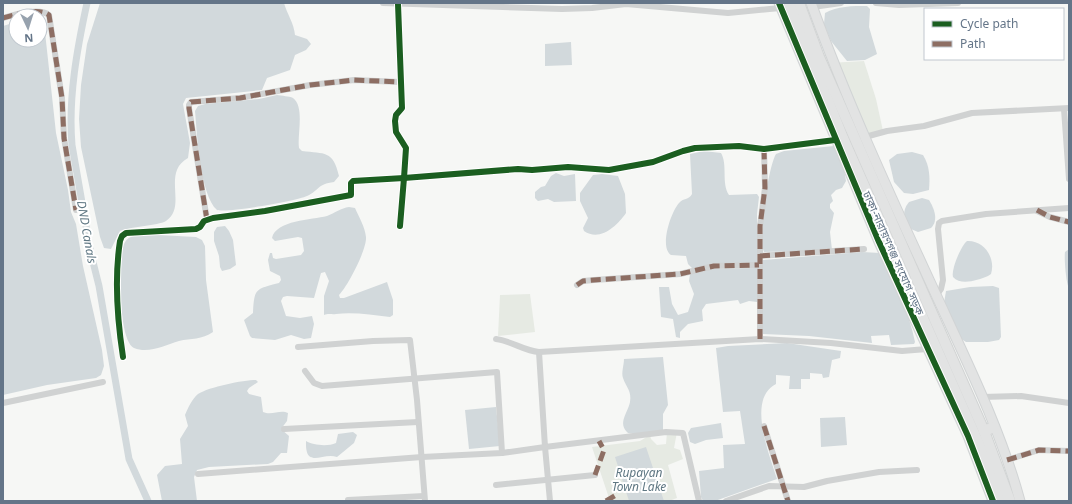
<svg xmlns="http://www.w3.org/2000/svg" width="1072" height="504" font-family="'Noto Sans','Noto Sans Bengali',sans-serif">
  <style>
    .green { fill: #e6eae3 }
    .water { fill: #d2d9dc }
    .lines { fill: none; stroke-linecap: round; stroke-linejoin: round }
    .canal { stroke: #d2d9dc; stroke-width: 7 }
    .secondary-casing { stroke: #d1d4d5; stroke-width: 11 }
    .primary-casing { stroke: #d2d4d4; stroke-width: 12 }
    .street { stroke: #d0d2d2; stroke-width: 6 }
    .secondary { stroke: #e2e3e3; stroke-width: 9 }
    .primary { stroke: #e2e3e3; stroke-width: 10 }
    .quiet { stroke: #8d6e63; stroke-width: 5; stroke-dasharray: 10 5; stroke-linecap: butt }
    .cycleway-casing { stroke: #fff; stroke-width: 8 }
    .cycleway { stroke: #1b5e20; stroke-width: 6 }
    .labels { text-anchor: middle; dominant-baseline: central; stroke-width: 4; stroke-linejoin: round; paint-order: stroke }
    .street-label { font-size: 11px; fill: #647588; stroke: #fff }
    .water-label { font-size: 12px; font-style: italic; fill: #5f7783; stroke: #fff }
  </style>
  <rect width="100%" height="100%" fill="#f6f7f5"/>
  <g class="green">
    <path d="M 864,61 L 876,99 L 883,131 L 857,135 L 829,63 Z"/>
    <path d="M 530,294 L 535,332 L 498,336 L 500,295 Z"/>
    <path d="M 667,432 L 677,432 L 674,448 L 680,450 L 683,459 L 668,465 L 677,498 L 669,501 L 610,501 L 592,447 L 640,441 L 650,435 L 651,439 L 657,445 L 666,444 Z"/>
  </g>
  <g class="water">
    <path d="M 100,3 L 284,3 C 287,14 294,23 295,35 L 307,39 L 311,44 L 306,50 L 295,55 L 290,70 L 267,78 L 262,90 L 186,98 L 183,104 L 190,143 L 188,158 C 161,173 188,206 166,221 C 157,226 133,226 120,231 L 111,249 L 104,248 L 100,237 L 81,147 L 79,119 L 81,85 L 87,44 Z"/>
    <path d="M 867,6 L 870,9 L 869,27 L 877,54 L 865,60 L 847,61 L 831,41 L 824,24 L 825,13 C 837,6 853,6 867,6 Z"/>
    <path d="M 40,20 L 44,23 L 56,133 L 68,190 L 71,212 L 76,224 L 83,266 L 102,350 L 104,366 L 101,375 L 96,378 L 47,385 L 3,395 L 3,26 L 16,22 L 16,40 L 40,40 Z"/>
    <path d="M 571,42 L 572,65 L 545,66 L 545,44 Z"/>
    <path d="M 277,95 C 282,96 289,96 293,98 C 305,107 297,135 299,148 L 302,151 C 325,154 333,150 339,176 L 334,182 C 317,184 320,190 307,196 C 296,201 228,213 217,210 C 200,195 197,133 195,111 L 198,106 L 205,104 L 259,99 Z"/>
    <path d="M 834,146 L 844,169 L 846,181 L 842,188 L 836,190 L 831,195 L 833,201 L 830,204 L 830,208 L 834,213 L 830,232 L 832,250 L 764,252 C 758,238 768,167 776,154 L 784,151 Z"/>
    <path d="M 704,151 L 721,153 C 728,165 721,183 729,195 L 757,194 L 759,197 L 757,214 L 757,264 L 693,269 L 688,264 L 686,256 L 671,255 C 659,247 671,212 679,203 C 683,198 689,200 692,194 L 690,154 Z"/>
    <path d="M 912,152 L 923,155 C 930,166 930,178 929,190 L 913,194 L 904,193 L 894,182 L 889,160 L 897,154 Z"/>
    <path d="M 556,173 L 564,176 L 575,174 L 576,201 L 554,202 L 548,199 L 538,201 L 535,198 L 535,192 L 541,187 L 545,186 L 551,176 Z"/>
    <path d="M 602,174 L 618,176 L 625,194 L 626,213 C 617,226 600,242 584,231 L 583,228 L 588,218 L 580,201 L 580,193 L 593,175 Z"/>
    <path d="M 922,198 L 929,200 C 934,208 939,220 931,228 L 918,232 L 911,229 C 904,219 901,212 909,202 Z"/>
    <path d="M 349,207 L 355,208 C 359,217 365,227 366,237 C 367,249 348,286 339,295 L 340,298 L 344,298 L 387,282 L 393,300 L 393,315 L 390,317 C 372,315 354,312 336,314 C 332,315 329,313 324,315 L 324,296 L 329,281 L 325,272 L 321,273 L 314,298 L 287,296 L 283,297 L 281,301 L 286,316 L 300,318 L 312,316 L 314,324 L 311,338 L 304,339 L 291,335 L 275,340 L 252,338 L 250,336 L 244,320 L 253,313 C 254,288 256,289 279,283 L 281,280 L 280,276 L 270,271 L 268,260 L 270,253 L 272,253 L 273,258 L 276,259 L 301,255 L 304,251 L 302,238 L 298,237 L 275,241 L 272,238 C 276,220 312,220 327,216 C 335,213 341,208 349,207 Z"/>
    <path d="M 225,226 L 229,231 L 233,240 L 236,265 L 230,269 L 222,271 L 220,267 L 219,256 L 214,241 L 214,232 L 217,227 Z"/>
    <path d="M 139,234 L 196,237 L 202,240 L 205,246 L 206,280 L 213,332 C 202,340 191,338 179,341 C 165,345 149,354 134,348 C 118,341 118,258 124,244 C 127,237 133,236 139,234 Z"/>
    <path d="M 967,241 C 984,240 996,258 991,274 L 988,276 C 978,280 961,286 953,277 C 951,269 961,246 967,241 Z"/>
    <path d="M 1069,249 L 1069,288 C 1066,284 1064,258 1065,252 Z"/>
    <path d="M 862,252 L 880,253 C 893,282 909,311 915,342 L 914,344 L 891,345 L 889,335 L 871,336 L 872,343 L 809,336 L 763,334 L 763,260 Z"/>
    <path d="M 757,268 L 759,300 L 757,302 L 749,301 L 740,304 L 738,300 L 706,304 L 702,310 L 703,321 L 688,324 L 680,332 L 680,338 L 676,337 L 673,319 L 661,317 L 659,287 L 669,287 L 672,304 L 678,315 L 688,312 L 694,294 L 689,281 L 690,274 L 707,269 Z"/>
    <path d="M 993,286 L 999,288 L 1001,337 L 999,340 L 988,342 L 966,342 L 960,338 L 944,303 L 946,291 L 970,287 Z"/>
    <path d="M 787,343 L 841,351 L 840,358 L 832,360 L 829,377 L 823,378 L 822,374 L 810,373 L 810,379 L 801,379 L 801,389 L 789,389 L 790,376 L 776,375 L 776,384 C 746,399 770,456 777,479 L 715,501 L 703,501 L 701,497 L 699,471 L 724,468 L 723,445 L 745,444 L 740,411 L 723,412 L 716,348 L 728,346 Z"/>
    <path d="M 663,357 L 668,405 L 663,414 L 663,430 L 635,434 L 628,433 C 617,423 628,413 630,402 C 632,391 626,387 623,378 C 621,373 624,365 624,359 Z"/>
    <path d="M 256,380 L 258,382 L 249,388 L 247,391 L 249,394 L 261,397 L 263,412 C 272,416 280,409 288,413 L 287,421 L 281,429 L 289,436 L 287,453 L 281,453 L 273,462 L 268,464 L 209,467 L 197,470 L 194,477 L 197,501 L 162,501 L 157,475 L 165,466 L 182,464 L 180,439 L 188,426 L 185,415 C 188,408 192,399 198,394 C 209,387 243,380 256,380 Z"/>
    <path d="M 496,407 L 500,446 L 469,449 L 465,410 Z"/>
    <path d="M 845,417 L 847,445 L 821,447 L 820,418 Z"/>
    <path d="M 721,423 L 723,438 L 706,440 L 695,444 L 690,442 L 688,433 L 691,428 Z"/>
    <path d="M 353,432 L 357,435 L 354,443 L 337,457 C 322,452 305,470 306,441 C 313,445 327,447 336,443 L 338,434 Z"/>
    <path d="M 646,447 L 664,501 L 629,501 L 615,457 Z"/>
  </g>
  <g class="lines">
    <path class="canal" d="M 87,3 C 77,49 68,98 72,145 L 91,254 L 99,286 L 129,459 L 148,501"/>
    <defs>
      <g id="secondary">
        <path d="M 779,3 L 879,242 L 968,436 L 993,501"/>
        <path d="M 811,3 C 846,99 889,193 932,286 C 964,356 1000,427 1020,501"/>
      </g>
      <g id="primary">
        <path d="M 789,3 L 843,138 L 986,460 L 1002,501"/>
        <path d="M 799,3 L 819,57 L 984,431 L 1010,501"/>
        <path d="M 984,431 L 994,427"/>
      </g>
    </defs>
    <use href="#secondary" class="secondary-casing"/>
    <use href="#primary" class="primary-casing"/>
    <g class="street">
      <path d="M 383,3 L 562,9 L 592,8 L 626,4 L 728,13 L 780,8"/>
      <path d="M 876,3 L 899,5 L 958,3"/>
      <path d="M 398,4 L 402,108 L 396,115 L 395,121 L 396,132 L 406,148 L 404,178 L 518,169 L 532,170 L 568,167 L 609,170 L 653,162 L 683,151 L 695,148 L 739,146 L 764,149 L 835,140"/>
      <path d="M 813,7 L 841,3"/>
      <path d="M 3,18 C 14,15 39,7 49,15 L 62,98 L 64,138 L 76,210"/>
      <path d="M 1064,109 L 1069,179"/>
      <path d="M 865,137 L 887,131 L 924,126 L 972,113 L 1069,108"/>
      <path d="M 1037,211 L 1050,217 L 1069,222"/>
      <path d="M 207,220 L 189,108 L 189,105 L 191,102 L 240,98 L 310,85 L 354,80 L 400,82"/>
      <path d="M 760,256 L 864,249"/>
      <path d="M 577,285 L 583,281 L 594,280 L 680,274 L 714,266 L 759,265"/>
      <path d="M 936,296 L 941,289 L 943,280 L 938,229 L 939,223 L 942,221 L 986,214 L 1069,208"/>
      <path d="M 496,339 C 512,341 524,351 539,352 L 760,339 L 831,343 L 902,351 L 927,349"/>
      <path d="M 760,339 L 760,226 L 765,188 L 764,149"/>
      <path d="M 298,347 L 373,341 L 410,340 L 417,400 L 425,501"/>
      <path d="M 539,352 L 545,447 L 666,432 L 683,433 L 699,501"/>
      <path d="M 123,357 C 117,318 114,280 120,241 L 122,236 L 126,233 L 196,229 L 200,227 L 204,221 L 213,218 L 265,211 L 351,195 L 351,183 L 353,181 L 404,178 L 400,226"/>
      <path d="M 305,371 L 314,383 L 322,386 L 497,372 L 502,453"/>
      <path d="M 982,397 L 1021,396 L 1069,403"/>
      <path d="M 3,403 L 103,382"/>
      <path d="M 764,426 L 788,501"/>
      <path d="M 284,429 L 418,422"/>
      <path d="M 1007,460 L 1039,450 L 1069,451"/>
      <path d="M 198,474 L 422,457 L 502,453 L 545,447 L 550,501"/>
      <path d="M 496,485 L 595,475"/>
      <path d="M 348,500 L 424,496"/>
      <path d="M 726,501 L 769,486 L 804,487 L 827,481 L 879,472 L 917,470"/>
    </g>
    <use href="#secondary" class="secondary"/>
    <use href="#primary" class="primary"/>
    <g class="quiet">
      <path d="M 3,18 C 14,15 39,7 49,15 L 62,98 L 64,138 L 76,210"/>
      <path d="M 1037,210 L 1050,217 L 1069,222"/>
      <path d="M 207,220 L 189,108 L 189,105 L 191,102 L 240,98 L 310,85 L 354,80 L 400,82"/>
      <path d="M 760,256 L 864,249"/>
      <path d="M 577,285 L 583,281 L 594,280 L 680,274 L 714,266 L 759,265"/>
      <path d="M 760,339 L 760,226 L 765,188 L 764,149"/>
      <path d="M 764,426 L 788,501"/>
      <path d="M 1007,460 L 1039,450 L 1069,451"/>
      <path d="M 595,475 L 604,450 L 599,441"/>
      <path d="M 606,501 L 616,495"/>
    </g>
    <defs>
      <g id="cycleway">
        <path d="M 779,3 L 879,242 L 968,436 L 993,501"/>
        <path d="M 398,4 L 402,108 L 396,115 L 395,121 L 396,132 L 406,148 L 404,178 L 518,169 L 532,170 L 568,167 L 609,170 L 653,162 L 683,151 L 695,148 L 739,146 L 764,149 L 835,140"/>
        <path d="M 123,357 C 117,318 114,280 120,241 L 122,236 L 126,233 L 196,229 L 200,227 L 204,221 L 213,218 L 265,211 L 351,195 L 351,183 L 353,181 L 404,178 L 400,226"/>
      </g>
    </defs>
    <use href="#cycleway" class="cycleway-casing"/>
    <use href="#cycleway" class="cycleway"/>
  </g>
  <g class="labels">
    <g class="street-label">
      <text transform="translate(894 253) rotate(66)">ঢাকা-নারায়ণগঞ্জ সংযোগ সড়ক</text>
    </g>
    <g class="water-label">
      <text transform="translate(87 232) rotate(80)">DND Canals</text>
      <text x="639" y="472">Rupayan<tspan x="639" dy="14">Town Lake</tspan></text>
    </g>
  </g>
  <rect width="1072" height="504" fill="none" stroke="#647588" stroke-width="8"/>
  <rect x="924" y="8" width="140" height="52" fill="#ffffff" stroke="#c1c8cf"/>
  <rect x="932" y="21" width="20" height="6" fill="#1b5e20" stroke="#c1c8cf"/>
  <text x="960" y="28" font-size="12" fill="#647588">Cycle path</text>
  <rect x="932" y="41" width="20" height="6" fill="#8d6e63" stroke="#c1c8cf"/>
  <text x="960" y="48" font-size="12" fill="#647588">Path</text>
  <g transform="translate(28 28) rotate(176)"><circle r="19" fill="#ffffff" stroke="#c1c8cf"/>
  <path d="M0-3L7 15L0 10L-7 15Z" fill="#97a2ae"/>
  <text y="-6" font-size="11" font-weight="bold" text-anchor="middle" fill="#647588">N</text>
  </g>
</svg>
